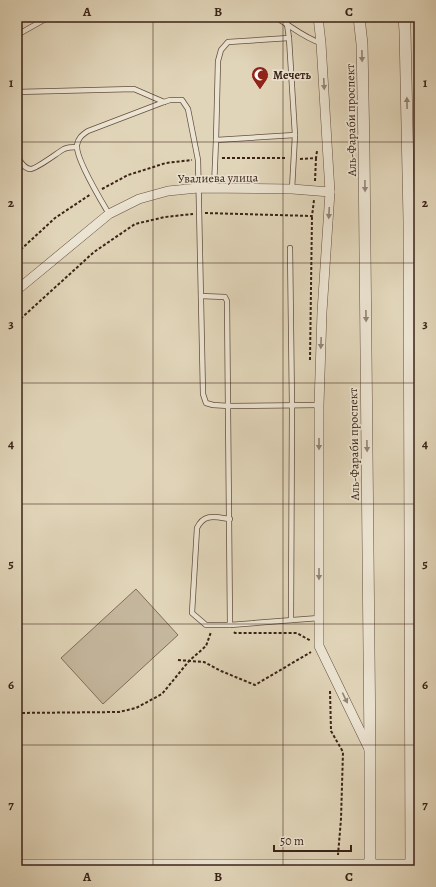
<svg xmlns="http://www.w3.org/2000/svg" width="436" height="887" font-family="Alegreya,serif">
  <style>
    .green { fill: #c5b79d; stroke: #806d5a }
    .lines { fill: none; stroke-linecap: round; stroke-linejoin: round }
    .service-casing { stroke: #645040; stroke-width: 6 }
    .minor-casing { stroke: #645040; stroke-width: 10 }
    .tertiary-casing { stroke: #645040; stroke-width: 12 }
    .path { stroke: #3a2317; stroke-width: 2; stroke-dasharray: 3 2; stroke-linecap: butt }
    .service { stroke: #ece4d2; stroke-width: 4.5 }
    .minor { stroke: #ece4d2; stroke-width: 9 }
    .tertiary { stroke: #ece4d2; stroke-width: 11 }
    .oneway { fill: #938474 }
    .grid { fill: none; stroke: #3a2317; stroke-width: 1; stroke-opacity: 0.55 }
    .labels { text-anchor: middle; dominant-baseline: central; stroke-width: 3.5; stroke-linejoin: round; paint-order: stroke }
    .poi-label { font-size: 12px; font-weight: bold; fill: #3a2317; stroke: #ece4d2; text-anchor: start }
    .street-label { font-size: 12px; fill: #3a2317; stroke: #ece4d2 }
    .neatline { fill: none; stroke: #3a2317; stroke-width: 1.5 }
    .grid-label { font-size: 13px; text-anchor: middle; font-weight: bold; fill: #3a2317 }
  </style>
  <rect width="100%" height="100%" fill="#e1d5b9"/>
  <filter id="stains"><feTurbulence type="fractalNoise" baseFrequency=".005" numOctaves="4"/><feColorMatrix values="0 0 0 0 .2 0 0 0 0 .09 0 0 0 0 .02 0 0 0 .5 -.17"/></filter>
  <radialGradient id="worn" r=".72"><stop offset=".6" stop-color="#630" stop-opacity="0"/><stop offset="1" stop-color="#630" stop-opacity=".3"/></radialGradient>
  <path class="green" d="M 136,589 L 178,635 L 103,704 L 61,658 Z"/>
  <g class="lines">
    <defs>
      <g id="service">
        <path d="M 275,17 C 290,25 304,38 321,43"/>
        <path d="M 286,17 L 289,38 L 295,135 L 292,189"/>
        <path d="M 17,35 L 49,17"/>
        <path d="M 17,92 L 134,89 L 164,102"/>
        <path d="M 216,140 L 218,61 L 221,50 L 228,42 L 289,38"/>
        <path d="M 17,156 C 20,161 23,168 30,169 C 35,170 57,153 64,149 C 68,147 73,147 77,147"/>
        <path d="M 214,188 L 216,140 L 295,135"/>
        <path d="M 109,214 C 102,202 75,158 77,145 C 78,138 82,135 88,131 L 164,102 L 170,100 L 182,100 L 188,109 L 198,160 L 203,394 L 206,403 L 213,405 L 229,406 L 319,405"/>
        <path d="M 290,248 L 292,406 L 291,620"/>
        <path d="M 201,296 L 225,297 L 227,301 L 230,625"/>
        <path d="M 230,519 C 215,517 204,513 197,528 L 192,613 L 206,625 L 230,625 L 319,618"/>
      </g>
      <g id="minor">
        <path d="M 318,17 L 321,43 L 330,192 L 322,312 L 319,405 L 319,646 L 369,749"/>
        <path d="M 17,290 L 109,214 L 139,199 L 168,191 L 198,188 L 292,189 L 330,192"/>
        <path d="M 411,736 L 419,720"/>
        <path d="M 17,864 L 419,864"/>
      </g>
      <g id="tertiary">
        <path d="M 359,17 L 362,44 L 364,150 L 370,751 L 370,870"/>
        <path d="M 404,17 L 405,31 L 409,220 L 411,870"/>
      </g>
    </defs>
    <use href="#service" class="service-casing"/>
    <use href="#minor" class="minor-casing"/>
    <use href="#tertiary" class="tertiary-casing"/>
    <g class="path">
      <path d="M 222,158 L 286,158"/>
      <path d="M 300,159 L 316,158 L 317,151"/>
      <path d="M 315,181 L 316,158"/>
      <path d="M 102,189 L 128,175 L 166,163 L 192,160"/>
      <path d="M 205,213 L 312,216 L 314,200"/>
      <path d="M 17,253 L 55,218 L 91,194"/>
      <path d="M 17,322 L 94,252 L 135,224 L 165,217 L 193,214"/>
      <path d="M 310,360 L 312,216"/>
      <path d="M 234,632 L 235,633 L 297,633 L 311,641"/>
      <path d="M 178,660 L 204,662 L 221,671 L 255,685 L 311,652"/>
      <path d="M 330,691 L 331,731 L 343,752 L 341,819 L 338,855"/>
      <path d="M 17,713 L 119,712 L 136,708 L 162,694 L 189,661 L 206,646 L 211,632"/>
    </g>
    <use href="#service" class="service"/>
    <use href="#minor" class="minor"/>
    <use href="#tertiary" class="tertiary"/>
  </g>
  <defs><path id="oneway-solid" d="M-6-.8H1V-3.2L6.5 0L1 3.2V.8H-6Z"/></defs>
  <g class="oneway">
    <use href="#oneway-solid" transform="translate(362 56) rotate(89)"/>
    <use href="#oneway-solid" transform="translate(324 84) rotate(87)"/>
    <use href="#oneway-solid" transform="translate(407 103) rotate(-91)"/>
    <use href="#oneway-solid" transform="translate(365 186) rotate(89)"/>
    <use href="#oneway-solid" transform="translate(329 213) rotate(93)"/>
    <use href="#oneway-solid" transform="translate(366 316) rotate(89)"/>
    <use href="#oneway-solid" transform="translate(321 343) rotate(92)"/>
    <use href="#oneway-solid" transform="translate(319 444) rotate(90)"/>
    <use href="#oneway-solid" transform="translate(367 446) rotate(89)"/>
    <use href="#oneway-solid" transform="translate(319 574) rotate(90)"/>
    <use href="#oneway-solid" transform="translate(345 698) rotate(64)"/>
  </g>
  <path class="grid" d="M 153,17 L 153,870M 283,17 L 283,870M 17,142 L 419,142M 17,263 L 419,263M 17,383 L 419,383M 17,504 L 419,504M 17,624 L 419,624M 17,745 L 419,745"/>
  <defs>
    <symbol id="mosque-pin" viewBox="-11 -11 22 30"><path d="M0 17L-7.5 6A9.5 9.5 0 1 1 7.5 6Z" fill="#8f2418" stroke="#ece4d2"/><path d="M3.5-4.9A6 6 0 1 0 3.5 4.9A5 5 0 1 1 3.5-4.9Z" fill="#fff"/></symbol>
  </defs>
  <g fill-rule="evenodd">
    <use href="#mosque-pin" x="250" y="65" width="20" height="27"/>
  </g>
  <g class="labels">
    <g class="poi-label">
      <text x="273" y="75">Мечеть</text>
    </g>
    <g class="street-label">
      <text transform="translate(351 120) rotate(-91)">Аль-Фараби проспект</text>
      <text transform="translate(218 178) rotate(-1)">Увалиева улица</text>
      <text transform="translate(354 444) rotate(-91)">Аль-Фараби проспект</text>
    </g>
  </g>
  <rect width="436" height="887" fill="none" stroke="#e1d5b9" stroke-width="44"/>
  <path d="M274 845v6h77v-6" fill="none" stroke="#3a2317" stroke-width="2"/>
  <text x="280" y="845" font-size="12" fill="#3a2317" stroke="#ece4d2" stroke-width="3" paint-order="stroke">50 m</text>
  <rect x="22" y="22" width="392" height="843" class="neatline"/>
  <g class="grid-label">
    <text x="87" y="16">A</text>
    <text x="218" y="16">B</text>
    <text x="349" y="16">C</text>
    <text x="11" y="87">1</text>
    <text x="425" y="87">1</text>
    <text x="11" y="207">2</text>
    <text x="425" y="207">2</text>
    <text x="11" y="328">3</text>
    <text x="425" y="328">3</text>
    <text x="11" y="448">4</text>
    <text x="425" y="448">4</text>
    <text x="11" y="568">5</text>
    <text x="425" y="568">5</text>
    <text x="11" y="689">6</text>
    <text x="425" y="689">6</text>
    <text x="11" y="809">7</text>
    <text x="425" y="809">7</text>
    <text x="87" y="881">A</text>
    <text x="218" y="881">B</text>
    <text x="349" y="881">C</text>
  </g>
  <rect width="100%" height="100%" filter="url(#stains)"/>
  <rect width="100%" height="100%" fill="url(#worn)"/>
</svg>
